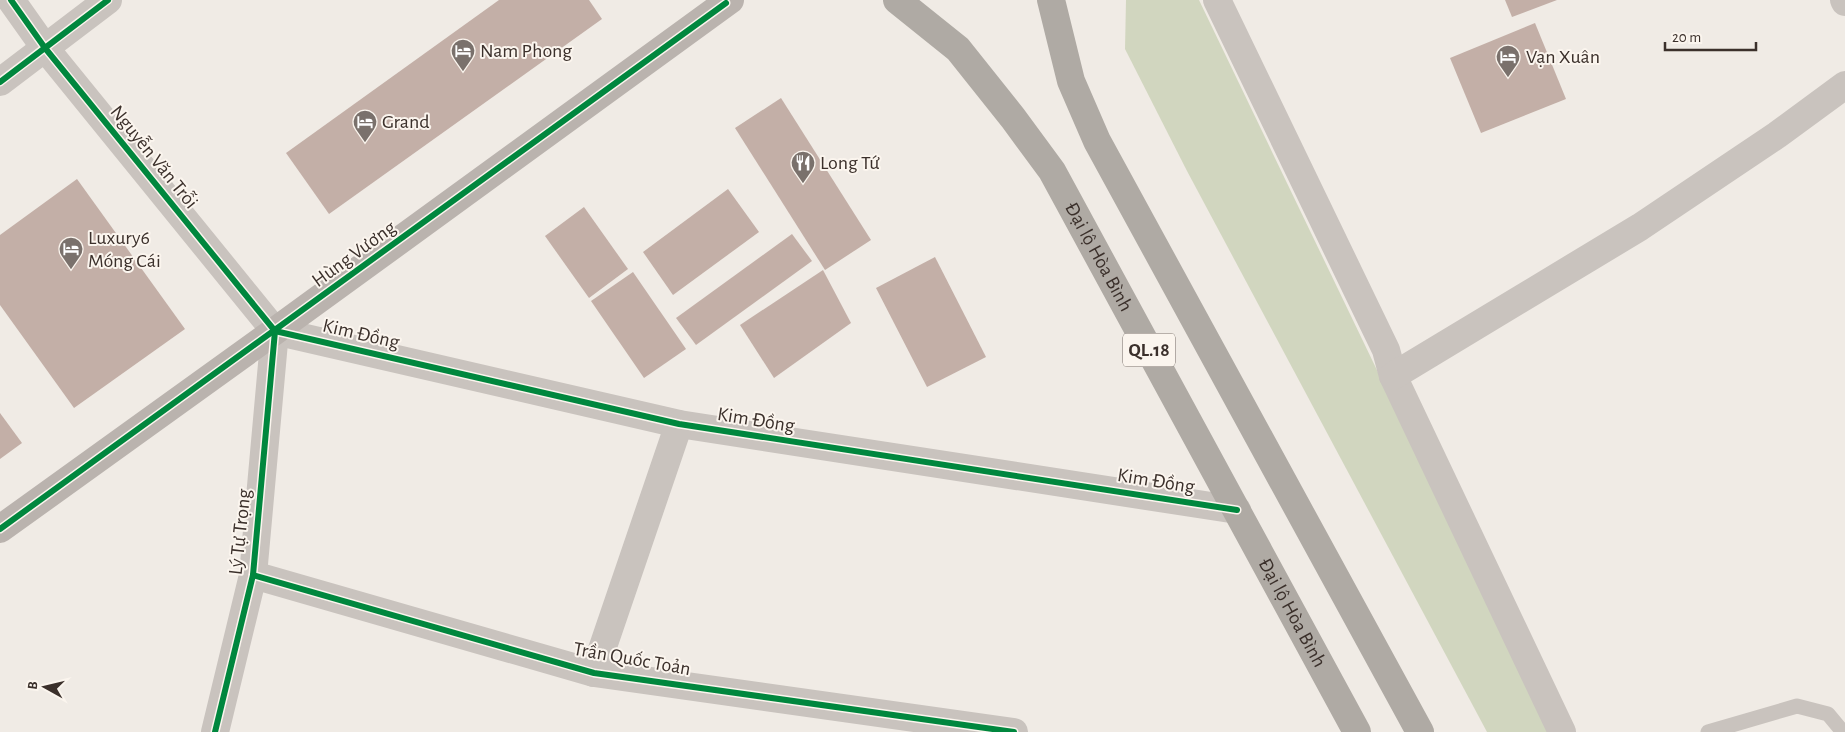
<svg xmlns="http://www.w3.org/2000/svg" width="1845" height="732" font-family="'Alegreya Sans',sans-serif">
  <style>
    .green { fill: #d1d6bf }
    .building { fill: #c3afa7 }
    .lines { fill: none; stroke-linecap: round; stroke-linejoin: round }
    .lane { stroke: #c9c3be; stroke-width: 15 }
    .street { stroke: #c9c3be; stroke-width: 28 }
    .secondary { stroke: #bab3ae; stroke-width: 28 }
    .highway { stroke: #afaaa4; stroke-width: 28 }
    .cycleway-casing { stroke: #fbf5ee; stroke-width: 9 }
    .cycleway { stroke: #00873e; stroke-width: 6 }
    .labels { text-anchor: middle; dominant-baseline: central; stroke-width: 4; stroke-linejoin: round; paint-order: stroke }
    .shield { fill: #fbf5ee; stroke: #756b66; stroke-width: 1 }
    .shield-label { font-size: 19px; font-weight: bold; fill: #3b302b }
    .poi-label { font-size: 20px; fill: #3b302b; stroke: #fbf5ee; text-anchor: start }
    .street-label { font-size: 20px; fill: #3b302b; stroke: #fbf5ee }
  </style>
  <rect width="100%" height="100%" fill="#f0ebe5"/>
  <path class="green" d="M 1126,0 L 1199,0 L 1551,732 L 1487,732 L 1187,171 L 1125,49 Z"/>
  <g class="building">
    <path d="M 499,0 L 589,0 L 602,19 L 329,214 L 286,153 Z"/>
    <path d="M 1505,0 L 1557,0 L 1512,17 Z"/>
    <path d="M 1535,23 L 1566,99 L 1481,133 L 1450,58 Z"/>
    <path d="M 781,98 L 871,240 L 825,270 L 735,128 Z"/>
    <path d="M 77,179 L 185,329 L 74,408 L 0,305 L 0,235 Z"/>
    <path d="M 728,189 L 759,232 L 673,295 L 643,252 Z"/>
    <path d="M 584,207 L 628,269 L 589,298 L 545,236 Z"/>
    <path d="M 792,234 L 812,261 L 696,345 L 676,318 Z"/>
    <path d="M 935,257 L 986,357 L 927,387 L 876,288 Z"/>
    <path d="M 823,270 L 851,323 L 774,378 L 740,325 Z"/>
    <path d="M 633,272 L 686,349 L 644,378 L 591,301 Z"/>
    <path d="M 0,413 L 22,443 L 0,459 Z"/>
  </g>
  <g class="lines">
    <path class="lane" d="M 1708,732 L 1797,706 L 1828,714 L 1843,732"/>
    <g class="street">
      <path d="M 11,0 L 45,48 L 275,331"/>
      <path d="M 1217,0 L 1386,350 L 1393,376 L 1562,732"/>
      <path d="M 1844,0 L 1845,2"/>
      <path d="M 0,82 L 108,0"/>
      <path d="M 275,331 L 679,424 L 1237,510"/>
      <path d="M 1393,376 L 1640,227 L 1777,135 L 1845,85"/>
      <path d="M 253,575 L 594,673 L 1014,732"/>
      <path d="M 594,673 L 679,424"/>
      <path d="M 215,732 L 253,575 L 275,331"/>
    </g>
    <path class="secondary" d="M 0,529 L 275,331 L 730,0"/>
    <g class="highway">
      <path id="s1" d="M 897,0 L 958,49 L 1013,118 L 1052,171 L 1357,732"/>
      <path d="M 1051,0 L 1071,81 L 1097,141 L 1420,732"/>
    </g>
    <defs>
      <g id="cycleway">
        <path d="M 11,0 L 45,48 L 275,331"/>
        <path d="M 0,82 L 108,0"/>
        <path d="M 275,331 L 679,424 L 1237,510"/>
        <path d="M 0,529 L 726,3"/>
        <path d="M 253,575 L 594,673 L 1014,732"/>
        <path d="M 215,732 L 253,575 L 275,331"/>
      </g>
    </defs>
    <use href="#cycleway" class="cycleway-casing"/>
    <use href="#cycleway" class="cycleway"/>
  </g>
  <defs>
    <symbol id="hotel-pin" viewBox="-11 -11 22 30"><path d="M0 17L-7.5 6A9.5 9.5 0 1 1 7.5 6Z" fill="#7a716c" stroke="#fbf5ee"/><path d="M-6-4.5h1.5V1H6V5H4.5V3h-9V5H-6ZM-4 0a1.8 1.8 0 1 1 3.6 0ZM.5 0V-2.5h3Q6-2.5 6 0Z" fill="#fff"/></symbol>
    <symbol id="restaurant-pin" viewBox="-11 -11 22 30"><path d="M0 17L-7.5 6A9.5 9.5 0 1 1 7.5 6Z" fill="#7a716c" stroke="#fbf5ee"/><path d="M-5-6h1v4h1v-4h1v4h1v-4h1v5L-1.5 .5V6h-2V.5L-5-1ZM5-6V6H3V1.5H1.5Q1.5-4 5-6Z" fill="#fff"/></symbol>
  </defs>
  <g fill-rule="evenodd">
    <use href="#hotel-pin" x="449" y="37" width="28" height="38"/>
    <use href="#hotel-pin" x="1494" y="43" width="28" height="38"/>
    <use href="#hotel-pin" x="351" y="108" width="28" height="38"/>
    <use href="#restaurant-pin" x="789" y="149" width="28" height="38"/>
    <use href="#hotel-pin" x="57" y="235" width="28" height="38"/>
  </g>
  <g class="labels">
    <rect class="shield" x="1123" y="333.5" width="52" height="33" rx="4"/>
    <g class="shield-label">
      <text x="1149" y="350">QL.18</text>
    </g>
    <g class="poi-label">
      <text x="480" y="51">Nam Phong</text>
      <text x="1526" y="57">Vạn Xuân</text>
      <text x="382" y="122">Grand</text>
      <text x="820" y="163">Long Tứ</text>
      <text x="88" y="238">Luxury6<tspan x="88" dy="23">Móng Cái</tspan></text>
    </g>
    <g class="street-label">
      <text transform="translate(154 157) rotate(51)">Nguyễn Văn Trỗi</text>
      <text transform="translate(354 254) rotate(-36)">Hùng Vương</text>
      <text stroke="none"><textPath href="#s1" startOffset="330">Đại lộ Hòa Bình</textPath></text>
      <text transform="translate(361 334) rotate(13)">Kim Đồng</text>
      <text transform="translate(756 420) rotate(9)">Kim Đồng</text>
      <text transform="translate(1156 481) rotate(9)">Kim Đồng</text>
      <text transform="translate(240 532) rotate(-84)">Lý Tự Trọng</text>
      <text stroke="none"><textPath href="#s1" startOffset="735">Đại lộ Hòa Bình</textPath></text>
      <text transform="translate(632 659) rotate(10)">Trần Quốc Toản</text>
    </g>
  </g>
  <g transform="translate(45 687) rotate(278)" stroke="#fbf5ee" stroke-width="4" paint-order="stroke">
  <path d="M0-4L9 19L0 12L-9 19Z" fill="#3b302b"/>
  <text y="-8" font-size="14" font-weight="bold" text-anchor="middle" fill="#3b302b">B</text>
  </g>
  <path d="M1665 42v8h91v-8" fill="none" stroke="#3b302b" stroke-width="2.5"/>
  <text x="1672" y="42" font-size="15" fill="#3b302b" stroke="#fbf5ee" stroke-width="4" paint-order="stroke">20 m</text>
</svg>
